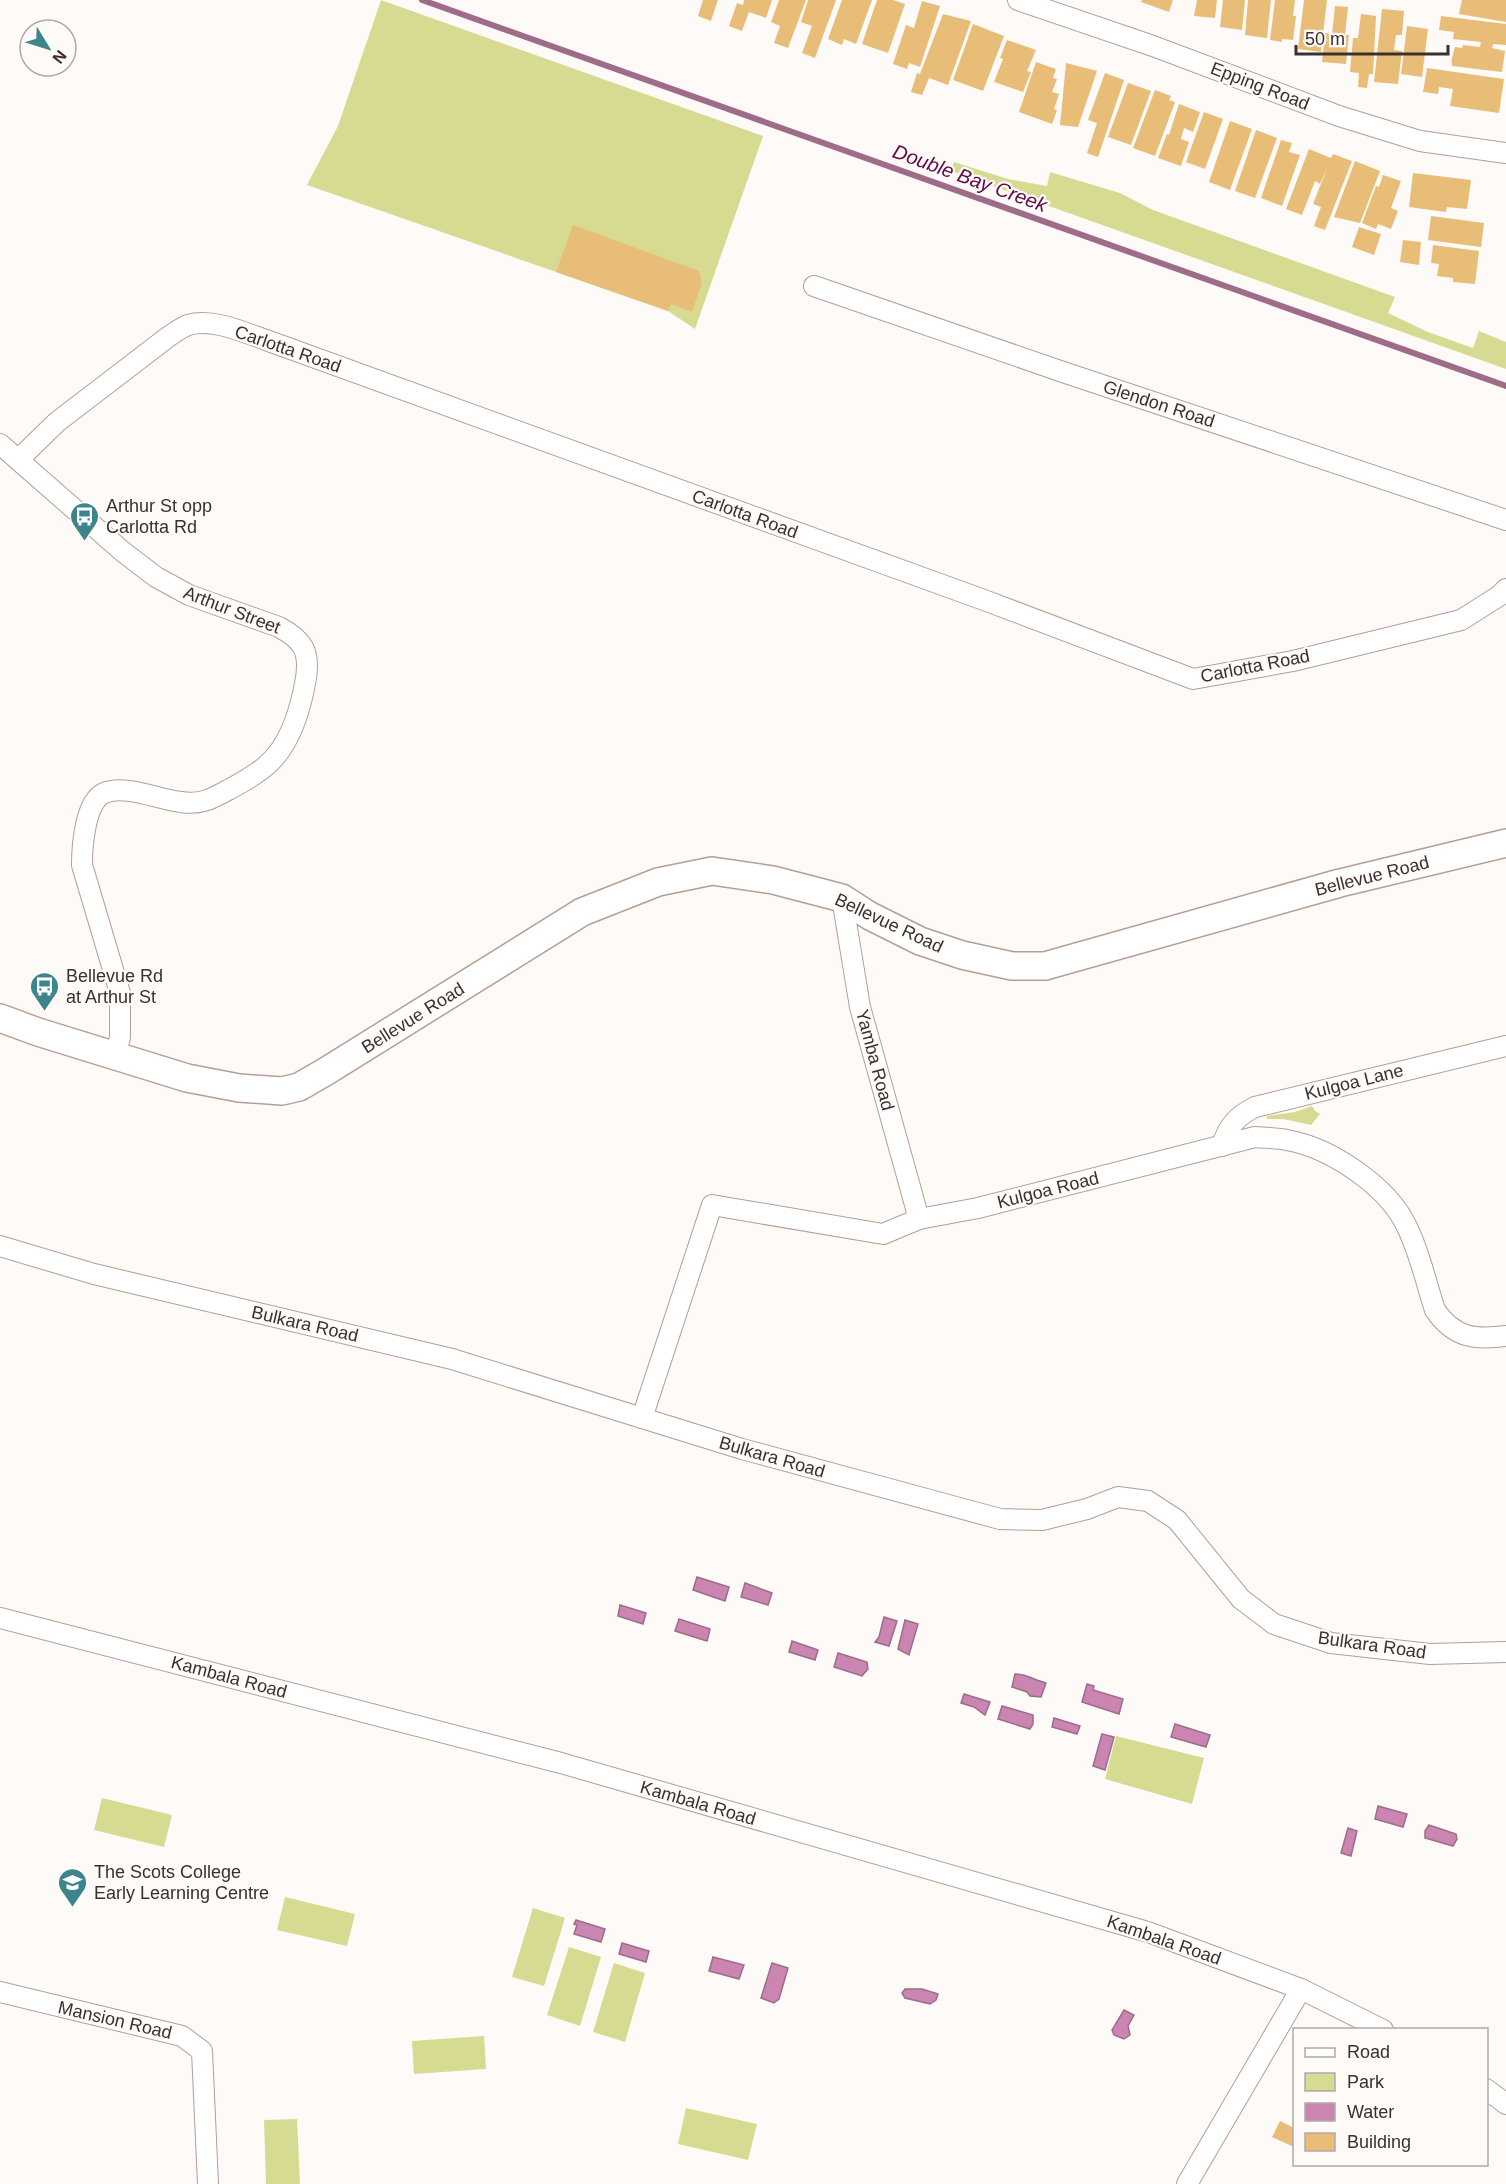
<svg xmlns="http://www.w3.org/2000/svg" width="1506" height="2184" font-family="Helvetica,sans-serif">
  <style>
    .green { fill: #d7db91 }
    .water { fill: #ca86b0; stroke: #9e6c89; stroke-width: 1.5 }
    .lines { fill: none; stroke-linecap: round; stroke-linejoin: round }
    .stream { stroke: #9e6c89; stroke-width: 6 }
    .building { fill: #e8bd78 }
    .street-casing { stroke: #b39f96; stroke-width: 22 }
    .secondary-casing { stroke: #b39f96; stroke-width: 30 }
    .street { stroke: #fff; stroke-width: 20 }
    .secondary { stroke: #fff; stroke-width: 27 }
    .labels { text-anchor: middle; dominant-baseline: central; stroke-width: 4.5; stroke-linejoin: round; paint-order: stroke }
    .street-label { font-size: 18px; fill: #39312d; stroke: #fefaf8 }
    .poi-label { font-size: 18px; fill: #39312d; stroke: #fefaf8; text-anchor: start }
    .water-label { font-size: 20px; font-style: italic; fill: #5e0b47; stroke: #fefaf8 }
  </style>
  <rect width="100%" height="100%" fill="#fefaf8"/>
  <g class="green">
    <path d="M 381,0 L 763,136 L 695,329 L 668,311 L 307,185 L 338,126 Z"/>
    <path d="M 954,162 L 1008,179 L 1047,186 L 1050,172 L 1120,193 L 1153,210 L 1395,297 L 1388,313 L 1428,332 L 1473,348 L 1479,331 L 1506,342 L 1506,369 L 951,171 Z"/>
    <path d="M 1312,1106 L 1315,1111 L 1320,1114 L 1311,1125 L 1283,1119 L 1267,1119 L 1267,1116 L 1295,1112 Z"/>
    <path d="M 1116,1736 L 1204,1758 L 1192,1804 L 1105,1779 Z"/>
    <path d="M 102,1798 L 172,1815 L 164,1847 L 94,1830 Z"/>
    <path d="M 285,1897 L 355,1914 L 347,1946 L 277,1930 Z"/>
    <path d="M 533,1908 L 565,1918 L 544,1986 L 512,1977 Z"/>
    <path d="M 569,1947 L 601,1957 L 580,2026 L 547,2015 Z"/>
    <path d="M 614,1963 L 645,1973 L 625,2042 L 593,2032 Z"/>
    <path d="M 484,2036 L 486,2069 L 414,2074 L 412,2041 Z"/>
    <path d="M 686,2108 L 757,2124 L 748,2160 L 678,2144 Z"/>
    <path d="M 297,2119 L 300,2184 L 266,2184 L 264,2120 Z"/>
  </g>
  <g class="water">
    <path d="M 697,1577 L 729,1587 L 725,1601 L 693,1590 Z"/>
    <path d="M 745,1583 L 772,1593 L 768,1605 L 741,1597 Z"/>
    <path d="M 620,1605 L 646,1613 L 643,1624 L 618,1616 Z"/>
    <path d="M 884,1617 L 897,1621 L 889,1646 L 875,1642 L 879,1637 Z"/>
    <path d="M 679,1619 L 710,1629 L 707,1641 L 675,1631 Z"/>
    <path d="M 905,1620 L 918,1624 L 909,1655 L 898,1649 Z"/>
    <path d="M 792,1641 L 818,1650 L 815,1660 L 789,1652 Z"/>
    <path d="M 838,1653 L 867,1662 L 868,1669 L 862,1676 L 834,1667 Z"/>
    <path d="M 1015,1674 C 1027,1674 1034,1680 1046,1683 L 1041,1697 L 1030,1696 L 1027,1692 L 1012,1687 Z"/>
    <path d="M 1087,1684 L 1094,1686 L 1093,1690 L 1123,1699 L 1119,1714 L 1082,1702 Z"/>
    <path d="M 964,1694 L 990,1702 L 985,1715 L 974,1707 L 961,1703 Z"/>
    <path d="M 1002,1706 L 1033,1715 L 1033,1724 L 1030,1729 L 998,1719 Z"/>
    <path d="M 1054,1718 L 1080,1726 L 1077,1734 L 1052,1727 Z"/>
    <path d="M 1175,1724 L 1210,1735 L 1206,1747 L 1171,1737 Z"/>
    <path d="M 1102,1734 L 1114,1737 L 1105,1770 L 1093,1766 Z"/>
    <path d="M 1378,1806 L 1407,1814 L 1403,1827 L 1375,1819 Z"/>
    <path d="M 1429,1825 L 1456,1834 L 1457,1839 L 1453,1846 L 1425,1838 L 1425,1831 Z"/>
    <path d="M 1348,1828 L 1357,1831 L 1351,1856 L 1341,1853 Z"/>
    <path d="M 576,1920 L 605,1929 L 601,1942 L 574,1934 L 577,1925 L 574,1924 Z"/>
    <path d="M 622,1943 L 649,1951 L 646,1962 L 619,1954 Z"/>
    <path d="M 713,1957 L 744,1965 L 739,1979 L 709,1971 Z"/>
    <path d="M 772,1963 L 788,1968 L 779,1999 L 774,2003 L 761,1998 Z"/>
    <path d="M 905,1989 L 922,1989 L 938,1994 L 936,2000 L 930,2004 L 905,1998 L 902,1993 Z"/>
    <path d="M 1124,2010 L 1134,2015 L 1128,2026 L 1130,2035 L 1124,2039 L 1114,2035 L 1112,2030 Z"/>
  </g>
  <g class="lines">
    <path class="stream" d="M 422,0 L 1506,386"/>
  </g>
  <g class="building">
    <path d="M 703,0 L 718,0 L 711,21 L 698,16 Z"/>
    <path d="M 744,0 L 772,0 L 766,18 L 749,12 L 742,31 L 729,26 L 737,3 L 743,5 Z"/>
    <path d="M 779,0 L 806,0 L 788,48 L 774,43 L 780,26 L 771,22 Z"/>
    <path d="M 808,0 L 836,0 L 815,58 L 802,53 L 812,26 L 801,22 Z"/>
    <path d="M 842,0 L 872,0 L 856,44 L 844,39 L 842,45 L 828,39 Z"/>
    <path d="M 877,0 L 893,0 L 905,4 L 888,53 L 862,44 Z"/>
    <path d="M 1142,0 L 1173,0 L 1169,12 L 1141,2 Z"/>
    <path d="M 1197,0 L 1217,0 L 1215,18 L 1194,16 Z"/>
    <path d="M 1223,0 L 1245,0 L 1242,30 L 1220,27 Z"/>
    <path d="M 1248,0 L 1271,0 L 1267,38 L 1245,35 Z"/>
    <path d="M 1275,0 L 1295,0 L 1293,16 L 1296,16 L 1293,40 L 1282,39 L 1282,42 L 1270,40 Z"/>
    <path d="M 1304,0 L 1327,0 L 1321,52 L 1298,49 Z"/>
    <path d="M 1462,0 L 1506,0 L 1506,22 L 1459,14 Z"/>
    <path d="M 922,1 L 940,6 L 920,67 L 909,63 L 907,69 L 893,64 L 906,25 L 914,28 Z"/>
    <path d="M 1335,6 L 1348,7 L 1345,35 L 1349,35 L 1346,64 L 1322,62 L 1325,33 L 1332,34 Z"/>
    <path d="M 1382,9 L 1404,11 L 1402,35 L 1396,35 L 1394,50 L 1402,51 L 1398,84 L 1374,82 Z"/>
    <path d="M 943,14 L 971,21 L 948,85 L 929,78 L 922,95 L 911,92 L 917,73 L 920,74 Z"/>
    <path d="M 1361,14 L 1376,16 L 1373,74 L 1369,74 L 1367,88 L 1358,87 L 1359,73 L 1350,72 L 1353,38 L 1358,38 Z"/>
    <path d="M 1441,16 L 1506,24 L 1506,45 L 1493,44 L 1492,48 L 1505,51 L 1502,72 L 1452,66 L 1452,62 L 1451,62 L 1455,47 L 1462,48 L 1463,45 L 1480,47 L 1481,42 L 1453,39 L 1454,32 L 1439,30 Z"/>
    <path d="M 973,24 L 1004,36 L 983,91 L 953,80 Z"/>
    <path d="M 1407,26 L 1428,29 L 1422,77 L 1401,74 Z"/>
    <path d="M 1007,40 L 1036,50 L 1027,71 L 1031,72 L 1023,92 L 994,82 L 1003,59 L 1000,58 Z"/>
    <path d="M 1036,62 L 1056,69 L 1053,78 L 1057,79 L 1052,92 L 1059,94 L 1054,109 L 1057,110 L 1052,124 L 1019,112 Z"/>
    <path d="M 1066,63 L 1097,71 L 1078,127 L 1060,125 Z"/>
    <path d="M 1427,68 L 1504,79 L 1499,113 L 1450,106 L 1453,89 L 1439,87 L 1438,94 L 1423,92 Z"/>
    <path d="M 1105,73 L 1124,80 L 1098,157 L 1087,153 L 1097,123 L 1088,120 Z"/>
    <path d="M 1128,83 L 1151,91 L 1131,145 L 1108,137 Z"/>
    <path d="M 1155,90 L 1171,96 L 1169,100 L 1175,102 L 1155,156 L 1133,148 Z"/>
    <path d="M 1179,104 L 1200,112 L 1193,132 L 1184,128 L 1181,139 L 1189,142 L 1181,166 L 1158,158 L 1167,134 L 1169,135 Z"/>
    <path d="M 1204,112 L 1223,119 L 1205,169 L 1186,162 Z"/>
    <path d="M 1230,121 L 1252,129 L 1230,190 L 1209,182 Z"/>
    <path d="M 1256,130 L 1277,138 L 1255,198 L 1235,191 Z"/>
    <path d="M 1281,140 L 1292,143 L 1289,152 L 1300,155 L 1282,206 L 1261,198 Z"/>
    <path d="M 1309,149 L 1331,158 L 1333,154 L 1352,161 L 1325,230 L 1314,226 L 1321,207 L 1313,204 L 1328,166 L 1320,184 L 1315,181 L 1302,215 L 1286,209 Z"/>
    <path d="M 1355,161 L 1380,171 L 1360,223 L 1334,217 Z"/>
    <path d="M 1413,173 L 1471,180 L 1467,209 L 1447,207 L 1446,212 L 1409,207 Z"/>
    <path d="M 1383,175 L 1401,181 L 1391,208 L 1398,211 L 1391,229 L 1378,224 L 1376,229 L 1362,223 L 1376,186 L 1379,187 Z"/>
    <path d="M 1431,216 L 1484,223 L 1481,247 L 1428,240 Z"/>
    <path d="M 573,225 L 699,271 L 702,283 L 692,312 L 671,304 L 668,311 L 556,272 Z"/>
    <path d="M 1359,227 L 1381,234 L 1374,255 L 1352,247 Z"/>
    <path d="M 1403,240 L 1421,242 L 1419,265 L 1400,262 Z"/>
    <path d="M 1433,245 L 1479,251 L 1475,284 L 1453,282 L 1453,278 L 1437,276 L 1439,264 L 1431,263 Z"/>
    <path d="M 1280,2121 L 1294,2128 L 1294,2147 L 1272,2137 Z"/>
  </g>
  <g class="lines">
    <defs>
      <g id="street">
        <path d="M 1018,0 L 1153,46 L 1339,116 L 1420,141 L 1506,153"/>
        <path d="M 814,286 L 1063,372 L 1506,520"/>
        <path d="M 0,444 L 122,551 L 156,577 L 189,595 L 279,627 C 303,640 310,651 306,678 C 301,708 290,745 267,765 C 256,775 241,783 228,790 C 211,799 202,805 181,802 C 160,800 125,784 104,793 C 85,802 82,846 82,865 L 120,993 L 120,1037 L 116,1055"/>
        <path d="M 19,459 L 57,422 L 168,337 C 174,333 182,327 188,325 C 213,318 243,332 266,340 L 984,600 L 1193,679 L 1293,661 L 1461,620 L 1499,596 L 1506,589"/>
        <path d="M 842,898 L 860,1007 L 919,1219"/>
        <path d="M 1222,1146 C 1228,1126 1237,1116 1255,1107 L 1506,1046"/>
        <path d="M 0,1246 L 94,1274 L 452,1359 L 742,1449 L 1000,1519 L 1042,1520 L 1087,1509 L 1118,1497 L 1148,1501 L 1177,1520 L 1241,1599 L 1274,1624 L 1331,1643 L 1430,1654 L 1506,1652"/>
        <path d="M 642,1418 L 712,1205 L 883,1234 L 919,1219 L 978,1208 L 1255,1137 C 1265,1138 1277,1138 1287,1140 C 1331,1148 1388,1186 1407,1227 C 1420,1253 1426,1283 1435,1310 C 1454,1338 1475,1340 1506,1336"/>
        <path d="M 0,1618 L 561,1763 L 1148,1932 L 1301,1989 L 1383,2030"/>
        <path d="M 0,1992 L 182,2036 L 202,2051 L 208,2184"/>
        <path d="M 1486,2089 L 1506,2104"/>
        <path d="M 1187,2184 L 1301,1989"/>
      </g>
      <path id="secondary" d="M 0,1018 L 38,1032 L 187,1078 L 239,1088 L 282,1091 L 299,1087 L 325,1072 L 582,912 L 658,882 L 712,871 L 773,880 L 842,898 L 870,916 L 920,941 L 962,955 L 1012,966 L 1045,966 L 1340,883 L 1506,843"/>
    </defs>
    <use href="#street" class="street-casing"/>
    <use href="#secondary" class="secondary-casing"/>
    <use href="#street" class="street"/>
    <use href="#secondary" class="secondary"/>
  </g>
  <defs>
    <symbol id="bus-pin" viewBox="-11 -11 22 30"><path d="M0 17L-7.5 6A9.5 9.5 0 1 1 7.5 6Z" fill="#3d848d" stroke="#fefaf8"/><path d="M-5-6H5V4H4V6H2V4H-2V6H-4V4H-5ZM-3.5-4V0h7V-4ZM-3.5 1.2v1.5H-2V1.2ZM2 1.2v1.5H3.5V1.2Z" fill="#fff"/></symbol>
    <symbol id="school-pin" viewBox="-11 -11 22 30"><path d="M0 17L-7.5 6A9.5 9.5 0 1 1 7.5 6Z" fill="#3d848d" stroke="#fefaf8"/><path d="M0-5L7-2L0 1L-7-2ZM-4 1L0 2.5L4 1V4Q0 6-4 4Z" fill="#fff"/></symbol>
  </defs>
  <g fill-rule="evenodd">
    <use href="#bus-pin" x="68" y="500" width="33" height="45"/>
    <use href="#bus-pin" x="28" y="970" width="33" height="45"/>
    <use href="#school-pin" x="56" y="1866" width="33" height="45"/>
  </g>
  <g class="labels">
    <g class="street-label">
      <text transform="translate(1260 86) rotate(21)">Epping Road</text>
      <text transform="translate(288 349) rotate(19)">Carlotta Road</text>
      <text transform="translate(1159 404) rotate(18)">Glendon Road</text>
      <text transform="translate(745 514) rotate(20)">Carlotta Road</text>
      <text transform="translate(232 610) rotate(21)">Arthur Street</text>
      <text transform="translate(1255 666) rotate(-11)">Carlotta Road</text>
      <text transform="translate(1372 876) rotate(-14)">Bellevue Road</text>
      <text transform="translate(889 923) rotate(25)">Bellevue Road</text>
      <text transform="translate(413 1018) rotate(-32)">Bellevue Road</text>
      <text transform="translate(875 1060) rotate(75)">Yamba Road</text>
      <text transform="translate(1354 1082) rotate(-14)">Kulgoa Lane</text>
      <text transform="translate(1048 1190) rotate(-14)">Kulgoa Road</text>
      <text transform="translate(305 1324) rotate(13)">Bulkara Road</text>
      <text transform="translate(772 1457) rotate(16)">Bulkara Road</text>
      <text transform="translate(1372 1645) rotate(8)">Bulkara Road</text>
      <text transform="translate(229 1677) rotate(15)">Kambala Road</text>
      <text transform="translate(698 1803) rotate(16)">Kambala Road</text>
      <text transform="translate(1164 1940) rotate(19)">Kambala Road</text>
      <text transform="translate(115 2020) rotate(13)">Mansion Road</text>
    </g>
    <g class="poi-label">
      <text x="106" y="506">Arthur St opp<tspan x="106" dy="21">Carlotta Rd</tspan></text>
      <text x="66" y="976">Bellevue Rd<tspan x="66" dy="21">at Arthur St</tspan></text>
      <text x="94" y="1872">The Scots College<tspan x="94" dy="21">Early Learning Centre</tspan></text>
    </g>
    <g class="water-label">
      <text transform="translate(970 178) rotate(20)">Double Bay Creek</text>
    </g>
  </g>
  <rect x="1293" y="2028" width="195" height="138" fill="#fefaf8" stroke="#afaaa7" stroke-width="1.5"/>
  <rect x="1305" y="2048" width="30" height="9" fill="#ffffff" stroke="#afaaa7" stroke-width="1.5"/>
  <text x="1347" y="2058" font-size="18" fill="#39312d">Road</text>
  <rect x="1305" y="2073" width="30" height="18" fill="#d7db91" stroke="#afaaa7" stroke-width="1.5"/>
  <text x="1347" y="2088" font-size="18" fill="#39312d">Park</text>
  <rect x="1305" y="2103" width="30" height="18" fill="#ca86b0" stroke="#afaaa7" stroke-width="1.5"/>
  <text x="1347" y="2118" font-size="18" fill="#39312d">Water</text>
  <rect x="1305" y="2133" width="30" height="18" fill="#e8bd78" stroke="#afaaa7" stroke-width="1.5"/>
  <text x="1347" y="2148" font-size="18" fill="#39312d">Building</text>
  <g transform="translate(48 48) rotate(128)"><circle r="28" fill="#fefaf8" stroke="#afaaa7" stroke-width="1.5"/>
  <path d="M0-4.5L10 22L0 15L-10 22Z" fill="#3d848d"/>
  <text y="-9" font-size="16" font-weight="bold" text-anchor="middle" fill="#39312d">N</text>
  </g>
  <path d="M1296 45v9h152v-9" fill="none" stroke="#39312d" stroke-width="3"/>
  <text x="1305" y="45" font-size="18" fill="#39312d" stroke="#fefaf8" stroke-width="4.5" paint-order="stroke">50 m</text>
</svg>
